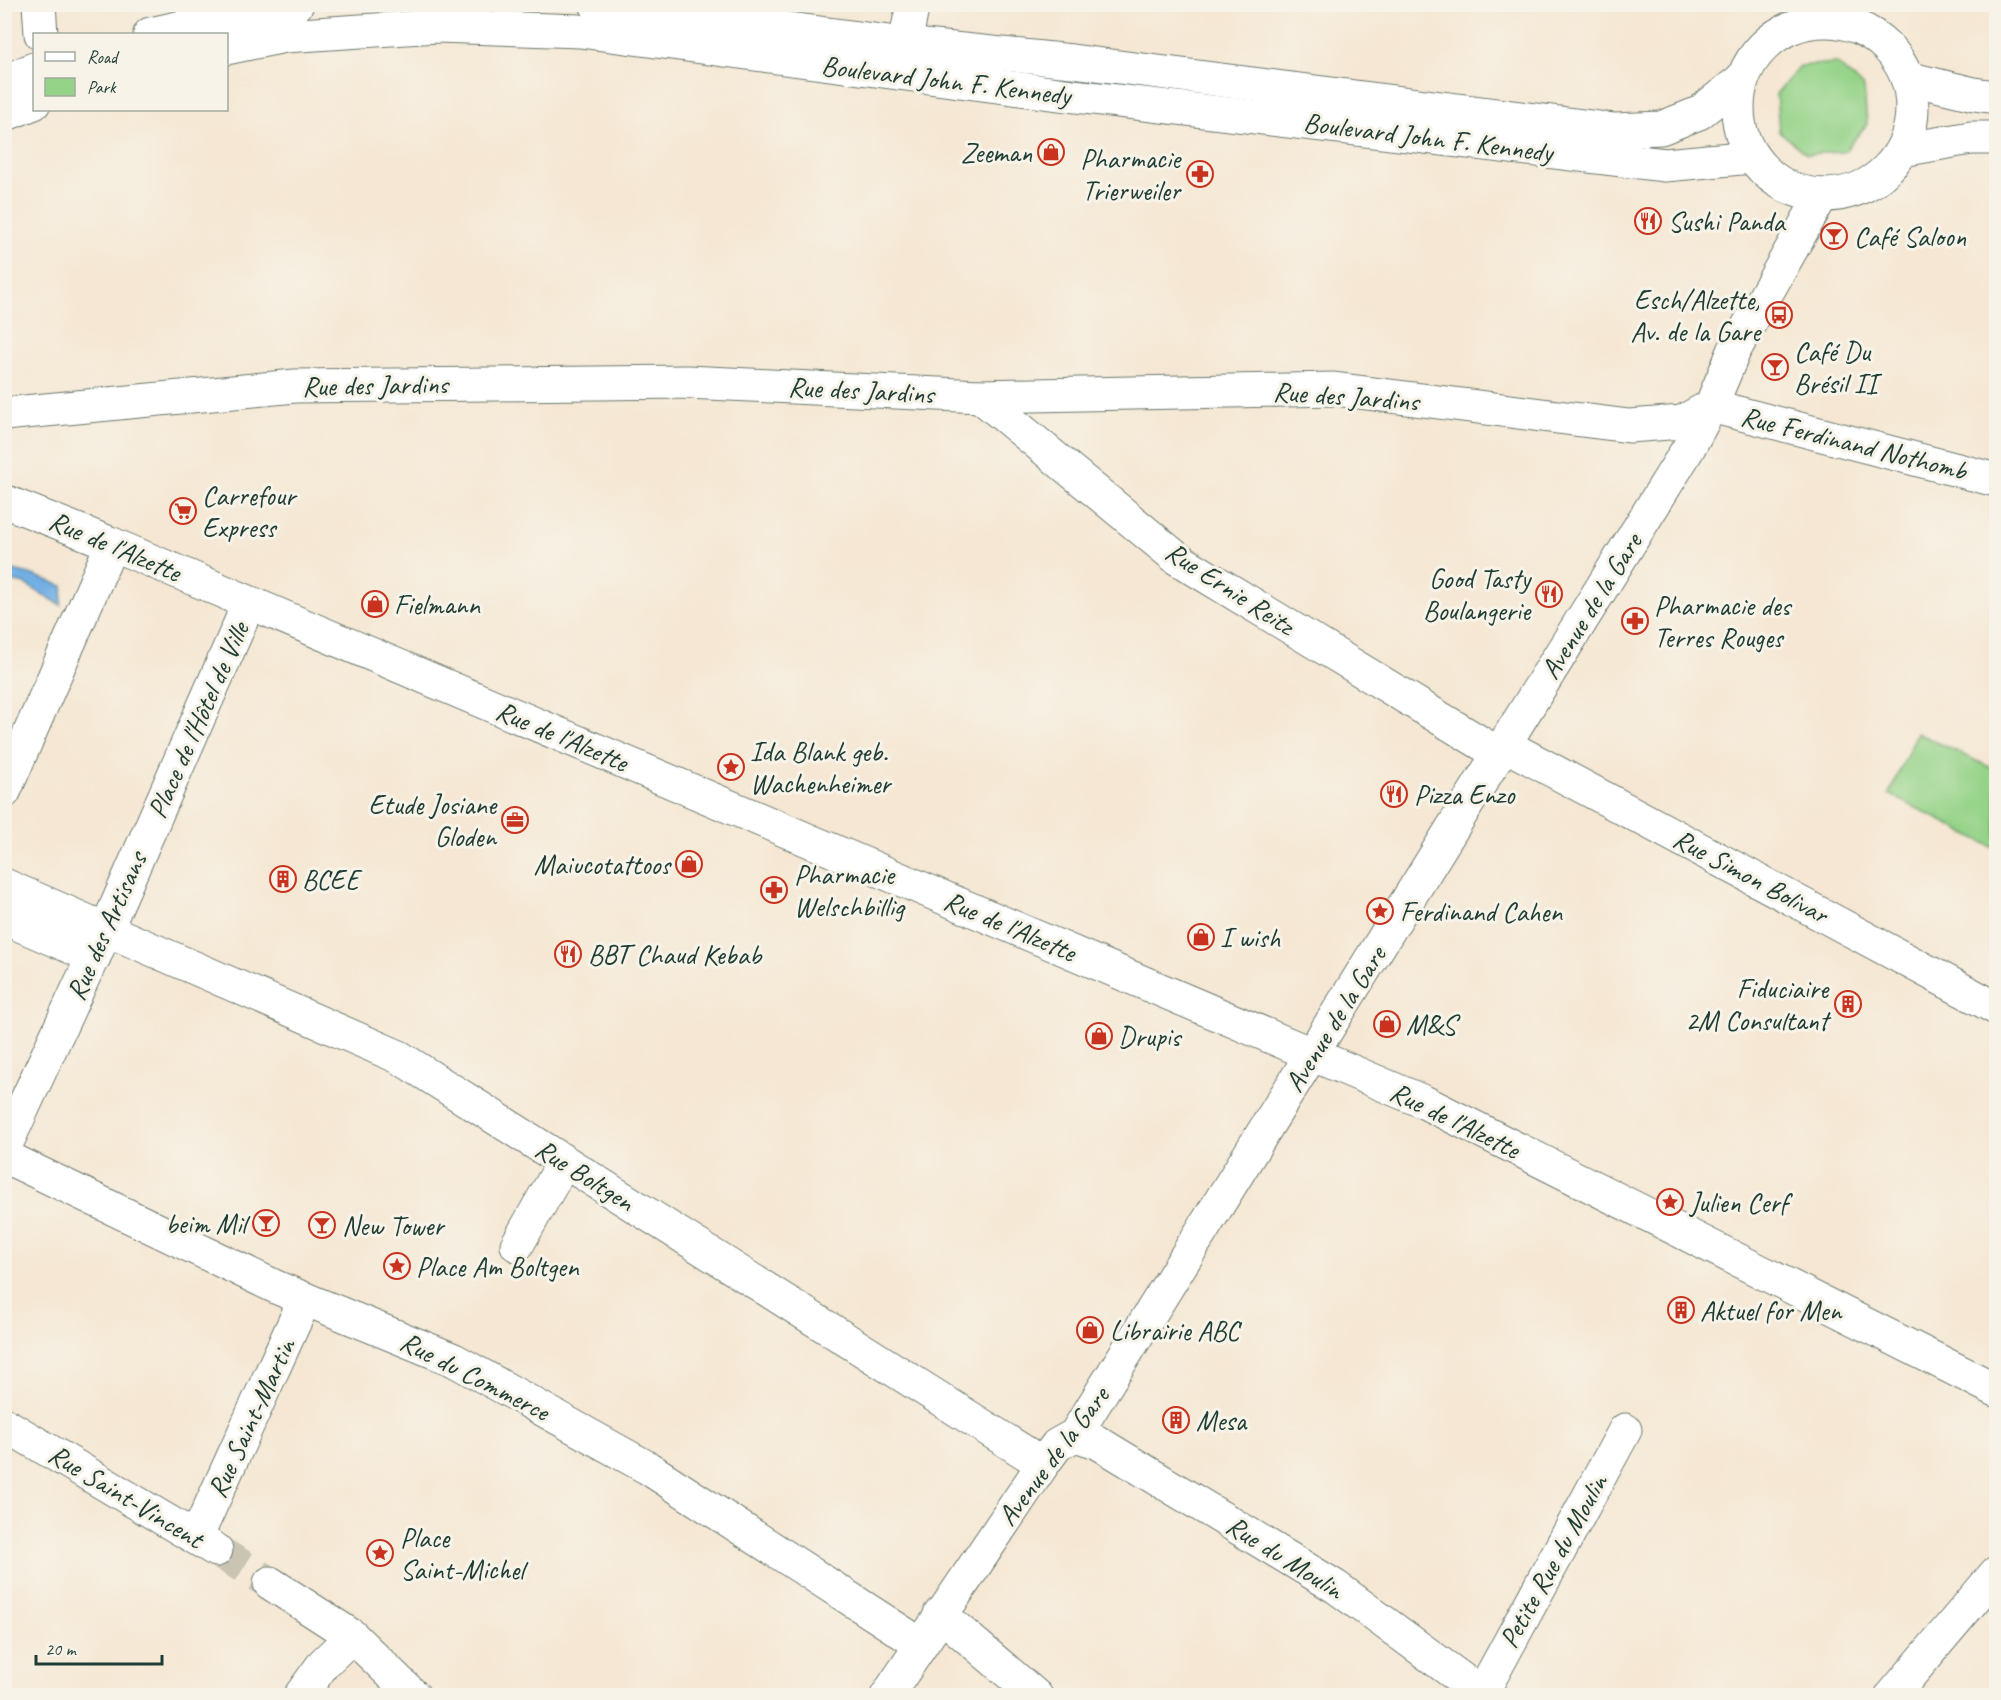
<svg xmlns="http://www.w3.org/2000/svg" width="2001" height="1700" font-family="Caveat,sans-serif">
  <style>
    .green { fill: #94d388; stroke: #5a885e; stroke-width: 1.5 }
    .water { fill: #72afe4; stroke: #48768c; stroke-width: 1.5 }
    .lines { fill: none; stroke-linecap: round; stroke-linejoin: round }
    .minor-tunnel { stroke: #cac5b3; stroke-width: 33; stroke-dasharray: 33 16; stroke-linecap: butt }
    .minor-casing { stroke: #6a786c; stroke-width: 35 }
    .major-casing { stroke: #6a786c; stroke-width: 35 }
    .minor { stroke: #fff; stroke-width: 33 }
    .major { stroke: #fff; stroke-width: 33 }
    .labels { text-anchor: middle; dominant-baseline: central; stroke-width: 6; stroke-linejoin: round; paint-order: stroke }
    .street-label { font-size: 28px; fill: #1f3d34; stroke: #f7f3e8 }
    .poi-label { font-size: 28px; fill: #1f3d34; stroke: #f7f3e8; text-anchor: start }
  </style>
  <rect width="100%" height="100%" fill="#f7f3e8"/>
  <filter id="ink" filterUnits="userSpaceOnUse"><feTurbulence type="fractalNoise" baseFrequency=".0167" numOctaves="2"/><feDisplacementMap in="SourceGraphic" scale="12" xChannelSelector="R" yChannelSelector="G"/><feConvolveMatrix kernelMatrix="1 2 1 2 8 2 1 2 1" color-interpolation-filters="sRGB"/></filter>
  <filter id="wash" filterUnits="userSpaceOnUse"><feTurbulence type="fractalNoise" baseFrequency=".008" numOctaves="4" result="noise"/><feDisplacementMap in="SourceGraphic" scale="24" xChannelSelector="R" yChannelSelector="G"/><feGaussianBlur stdDeviation="1.35" result="paint"/><feColorMatrix in="noise" values="0 0 0 0 0 0 0 0 0 0 0 0 0 0 0 0 0 1.4 0 .05"/><feComposite in="paint" operator="in"/></filter>
  <g filter="url(#wash)">
    <rect width="100%" height="100%" fill="#f5e7d3"/>
    <g class="green">
      <path d="M 1836,63 L 1864,87 L 1867,124 L 1844,152 L 1807,154 L 1779,131 L 1776,94 L 1800,66 Z"/>
      <path d="M 1917,733 L 1996,770 L 1996,849 L 1889,794 Z"/>
    </g>
    <path class="water" d="M 5,568 L 30,574 L 63,586 L 61,605 L 25,584 L 5,580 Z"/>
  </g>
  <g filter="url(#ink)">
    <g class="lines">
      <path class="minor-tunnel" d="M 216,1550 L 270,1583"/>
      <defs>
        <g id="minor">
          <path d="M 39,4 L 41,34"/>
          <path d="M 899,73 L 913,4"/>
          <path d="M 980,396 L 1178,559 L 1499,754"/>
          <path d="M 1711,406 L 1996,480"/>
          <path d="M 4,414 L 295,386 L 687,382 L 980,396 L 1334,389 L 1629,426 L 1682,422 L 1711,406"/>
          <path d="M 4,501 L 112,544 L 1424,1102 L 1996,1390"/>
          <path d="M 1505,745 L 1996,1008"/>
          <path d="M 4,792 L 112,544"/>
          <path d="M 4,885 L 399,1057 L 1043,1464"/>
          <path d="M 4,918 L 94,957"/>
          <path d="M 94,957 L 249,603 L 230,595"/>
          <path d="M 4,1149 L 102,937"/>
          <path d="M 4,1156 L 278,1288 L 454,1360 L 648,1468 L 920,1644"/>
          <path d="M 517,1245 L 564,1162"/>
          <path d="M 4,1424 L 216,1550"/>
          <path d="M 1075,1435 L 1097,1442 L 1336,1587 L 1485,1696"/>
          <path d="M 196,1538 L 305,1299"/>
          <path d="M 270,1583 L 352,1636 L 414,1696"/>
          <path d="M 940,1614 L 1036,1696"/>
          <path d="M 1482,1693 L 1625,1430"/>
          <path d="M 300,1696 L 324,1663 L 352,1636"/>
          <path d="M 887,1696 L 1043,1464 L 1057,1445 L 1075,1435 L 1688,449 L 1711,406 L 1734,351 L 1822,195"/>
          <path d="M 1892,1696 L 1996,1573"/>
        </g>
        <g id="major">
          <path d="M 596,4 L 905,44 L 1072,61 L 1615,130 L 1661,128 L 1699,113 L 1742,79"/>
          <circle cx="1825" cy="108" r="87"/>
          <path d="M 150,34 L 281,5 L 297,4"/>
          <path d="M 226,48 L 285,36 L 437,26 L 580,31 L 1066,95 L 1665,165 L 1752,157"/>
          <path d="M 1907,78 L 1974,94 L 1996,97"/>
          <path d="M 4,82 L 34,69"/>
          <path d="M 4,115 L 34,103"/>
          <path d="M 1902,150 L 1971,138 L 1996,138"/>
        </g>
      </defs>
      <use href="#minor" class="minor-casing"/>
      <use href="#major" class="major-casing"/>
      <use href="#minor" class="minor"/>
      <use href="#major" class="major"/>
    </g>
  </g>
  <defs>
    <symbol id="shop-ring" viewBox="-11 -11 22 22"><circle r="9.5" fill="#f7f3e8" stroke="#c8321e" stroke-width="1.5"/><path d="M-5-2.5h2.3a2.7 3.5 0 0 1 5.4 0H5L5.5 6h-11ZM-1.5-2.5h3a1.5 2.3 0 0 0-3 0Z" fill="#c8321e"/></symbol>
    <symbol id="pharmacy-ring" viewBox="-11 -11 22 22"><circle r="9.5" fill="#f7f3e8" stroke="#c8321e" stroke-width="1.5"/><path d="M-2-6h4v4h4v4h-4v4h-4v-4h-4v-4h4Z" fill="#c8321e"/></symbol>
    <symbol id="restaurant-ring" viewBox="-11 -11 22 22"><circle r="9.5" fill="#f7f3e8" stroke="#c8321e" stroke-width="1.5"/><path d="M-5-6h1v4h1v-4h1v4h1v-4h1v5L-1.5 .5V6h-2V.5L-5-1ZM5-6V6H3V1.5H1.5Q1.5-4 5-6Z" fill="#c8321e"/></symbol>
    <symbol id="bar-ring" viewBox="-11 -11 22 22"><circle r="9.5" fill="#f7f3e8" stroke="#c8321e" stroke-width="1.5"/><path d="M-6-5H6L.8 .8V4.5H3.5V6h-7V4.5H-.8V.8Z" fill="#c8321e"/></symbol>
    <symbol id="bus-ring" viewBox="-11 -11 22 22"><circle r="9.5" fill="#f7f3e8" stroke="#c8321e" stroke-width="1.5"/><path d="M-5-6H5V4H4V6H2V4H-2V6H-4V4H-5ZM-3.5-4V0h7V-4ZM-3.5 1.2v1.5H-2V1.2ZM2 1.2v1.5H3.5V1.2Z" fill="#c8321e"/></symbol>
    <symbol id="supermarket-ring" viewBox="-11 -11 22 22"><circle r="9.5" fill="#f7f3e8" stroke="#c8321e" stroke-width="1.5"/><path d="M-6-5.5h2.5l.6 2H6L4.5 2H-2.5L-4.4-4H-6ZM-1.5 3.2a1.3 1.3 0 1 0 .1 0ZM3 3.2a1.3 1.3 0 1 0 .1 0Z" fill="#c8321e"/></symbol>
    <symbol id="sight-ring" viewBox="-11 -11 22 22"><circle r="9.5" fill="#f7f3e8" stroke="#c8321e" stroke-width="1.5"/><path d="M0-6L1.8-2.2L6-1.7L2.9 1.2L3.7 5.4L0 3.3L-3.7 5.4L-2.9 1.2L-6-1.7L-1.8-2.2Z" fill="#c8321e"/></symbol>
    <symbol id="office-ring" viewBox="-11 -11 22 22"><circle r="9.5" fill="#f7f3e8" stroke="#c8321e" stroke-width="1.5"/><path d="M-6-3h4V-5.5h4V-3h4V5H-6ZM-1-4.5V-3h2v-1.5ZM-6 0V1H6V0Z" fill="#c8321e"/></symbol>
    <symbol id="building-ring" viewBox="-11 -11 22 22"><circle r="9.5" fill="#f7f3e8" stroke="#c8321e" stroke-width="1.5"/><path d="M-4-6H4V6H1V3H-1V6H-4ZM-2.5-4.3h1.7v1.8h-1.7ZM.8-4.3h1.7v1.8H.8ZM-2.5-1h1.7V.8h-1.7ZM.8-1h1.7V.8H.8Z" fill="#c8321e"/></symbol>
  </defs>
  <g fill-rule="evenodd">
    <use href="#shop-ring" x="1036" y="137" width="30" height="30"/>
    <use href="#pharmacy-ring" x="1185" y="159" width="30" height="30"/>
    <use href="#restaurant-ring" x="1633" y="206" width="30" height="30"/>
    <use href="#bar-ring" x="1819" y="221" width="30" height="30"/>
    <use href="#bus-ring" x="1764" y="300" width="30" height="30"/>
    <use href="#bar-ring" x="1760" y="352" width="30" height="30"/>
    <use href="#supermarket-ring" x="168" y="496" width="30" height="30"/>
    <use href="#restaurant-ring" x="1534" y="579" width="30" height="30"/>
    <use href="#shop-ring" x="360" y="589" width="30" height="30"/>
    <use href="#pharmacy-ring" x="1620" y="606" width="30" height="30"/>
    <use href="#sight-ring" x="716" y="752" width="30" height="30"/>
    <use href="#restaurant-ring" x="1379" y="779" width="30" height="30"/>
    <use href="#office-ring" x="500" y="805" width="30" height="30"/>
    <use href="#shop-ring" x="674" y="849" width="30" height="30"/>
    <use href="#building-ring" x="268" y="864" width="30" height="30"/>
    <use href="#pharmacy-ring" x="759" y="875" width="30" height="30"/>
    <use href="#sight-ring" x="1365" y="896" width="30" height="30"/>
    <use href="#shop-ring" x="1186" y="922" width="30" height="30"/>
    <use href="#restaurant-ring" x="553" y="939" width="30" height="30"/>
    <use href="#building-ring" x="1833" y="989" width="30" height="30"/>
    <use href="#shop-ring" x="1372" y="1009" width="30" height="30"/>
    <use href="#shop-ring" x="1084" y="1021" width="30" height="30"/>
    <use href="#sight-ring" x="1655" y="1187" width="30" height="30"/>
    <use href="#bar-ring" x="251" y="1208" width="30" height="30"/>
    <use href="#bar-ring" x="307" y="1210" width="30" height="30"/>
    <use href="#sight-ring" x="382" y="1251" width="30" height="30"/>
    <use href="#building-ring" x="1666" y="1295" width="30" height="30"/>
    <use href="#shop-ring" x="1075" y="1315" width="30" height="30"/>
    <use href="#building-ring" x="1161" y="1405" width="30" height="30"/>
    <use href="#sight-ring" x="365" y="1538" width="30" height="30"/>
  </g>
  <g class="labels">
    <g class="street-label">
      <text transform="translate(946 80) rotate(7)">Boulevard John F. Kennedy</text>
      <text transform="translate(1428 137) rotate(7)">Boulevard John F. Kennedy</text>
      <text transform="translate(375 385) rotate(-1)">Rue des Jardins</text>
      <text transform="translate(861 390) rotate(3)">Rue des Jardins</text>
      <text transform="translate(1346 396) rotate(4)">Rue des Jardins</text>
      <text transform="translate(1854 443) rotate(14)">Rue Ferdinand Nothomb</text>
      <text transform="translate(115 546) rotate(23)">Rue de l'Alzette</text>
      <text transform="translate(1230 588) rotate(33)">Rue Ernie Reitz</text>
      <text transform="translate(1591 606) rotate(-58)">Avenue de la Gare</text>
      <text transform="translate(198 720) rotate(-66)">Place de l'Hôtel de Ville</text>
      <text transform="translate(562 736) rotate(23)">Rue de l'Alzette</text>
      <text transform="translate(1751 876) rotate(28)">Rue Simon Bolivar</text>
      <text transform="translate(106 926) rotate(-66)">Rue des Artisans</text>
      <text transform="translate(1010 926) rotate(23)">Rue de l'Alzette</text>
      <text transform="translate(1335 1019) rotate(-58)">Avenue de la Gare</text>
      <text transform="translate(1455 1120) rotate(26)">Rue de l'Alzette</text>
      <text transform="translate(585 1175) rotate(32)">Rue Boltgen</text>
      <text transform="translate(475 1376) rotate(27)">Rue du Commerce</text>
      <text transform="translate(251 1418) rotate(-65)">Rue Saint-Martin</text>
      <text transform="translate(1053 1456) rotate(-53)">Avenue de la Gare</text>
      <text transform="translate(126 1496) rotate(31)">Rue Saint-Vincent</text>
      <text transform="translate(1285 1557) rotate(32)">Rue du Moulin</text>
      <text transform="translate(1553 1561) rotate(-61)">Petite Rue du Moulin</text>
    </g>
    <g class="poi-label">
      <text x="1032" y="152" text-anchor="end">Zeeman</text>
      <text x="1180" y="158" text-anchor="end">Pharmacie<tspan x="1180" dy="32">Trierweiler</tspan></text>
      <text x="1668" y="221">Sushi Panda</text>
      <text x="1854" y="236">Café Saloon</text>
      <text x="1760" y="299" text-anchor="end">Esch/Alzette,<tspan x="1760" dy="32">Av. de la Gare</tspan></text>
      <text x="1794" y="351">Café Du<tspan x="1794" dy="32">Brésil II</tspan></text>
      <text x="202" y="495">Carrefour<tspan x="202" dy="32">Express</tspan></text>
      <text x="1530" y="578" text-anchor="end">Good Tasty<tspan x="1530" dy="32">Boulangerie</tspan></text>
      <text x="394" y="604">Fielmann</text>
      <text x="1654" y="605">Pharmacie des<tspan x="1654" dy="32">Terres Rouges</tspan></text>
      <text x="750" y="751">Ida Blank geb.<tspan x="750" dy="32">Wachenheimer</tspan></text>
      <text x="1414" y="794">Pizza Enzo</text>
      <text x="496" y="804" text-anchor="end">Etude Josiane<tspan x="496" dy="32">Gloden</tspan></text>
      <text x="670" y="864" text-anchor="end">Maiucotattoos</text>
      <text x="794" y="874">Pharmacie<tspan x="794" dy="32">Welschbillig</tspan></text>
      <text x="302" y="879">BCEE</text>
      <text x="1400" y="911">Ferdinand Cahen</text>
      <text x="1220" y="937">I wish</text>
      <text x="588" y="954">BBT Chaud Kebab</text>
      <text x="1828" y="988" text-anchor="end">Fiduciaire<tspan x="1828" dy="32">2M Consultant</tspan></text>
      <text x="1406" y="1024">M&amp;S</text>
      <text x="1118" y="1036">Drupis</text>
      <text x="1690" y="1202">Julien Cerf</text>
      <text x="246" y="1223" text-anchor="end">beim Mil</text>
      <text x="342" y="1225">New Tower</text>
      <text x="416" y="1266">Place Am Boltgen</text>
      <text x="1700" y="1310">Aktuel for Men</text>
      <text x="1110" y="1330">Librairie ABC</text>
      <text x="1196" y="1420">Mesa</text>
      <text x="400" y="1537">Place<tspan x="400" dy="32">Saint-Michel</tspan></text>
    </g>
  </g>
  <rect width="2001" height="1700" fill="none" stroke="#f7f3e8" stroke-width="24"/>
  <rect x="33" y="33" width="195" height="78" fill="#f7f3e8" stroke="#a1aaa0" stroke-width="1.5"/>
  <rect x="45" y="52" width="30" height="9" fill="#ffffff" stroke="#a1aaa0" stroke-width="1.5"/>
  <text x="87" y="63" font-size="18" fill="#1f3d34">Road</text>
  <rect x="45" y="78" width="30" height="18" fill="#94d388" stroke="#a1aaa0" stroke-width="1.5"/>
  <text x="87" y="93" font-size="18" fill="#1f3d34">Park</text>
  <path d="M36 1655v9h126v-9" fill="none" stroke="#1f3d34" stroke-width="3"/>
  <text x="45" y="1655" font-size="18" fill="#1f3d34" stroke="#f7f3e8" stroke-width="4.5" paint-order="stroke">20 m</text>
</svg>
